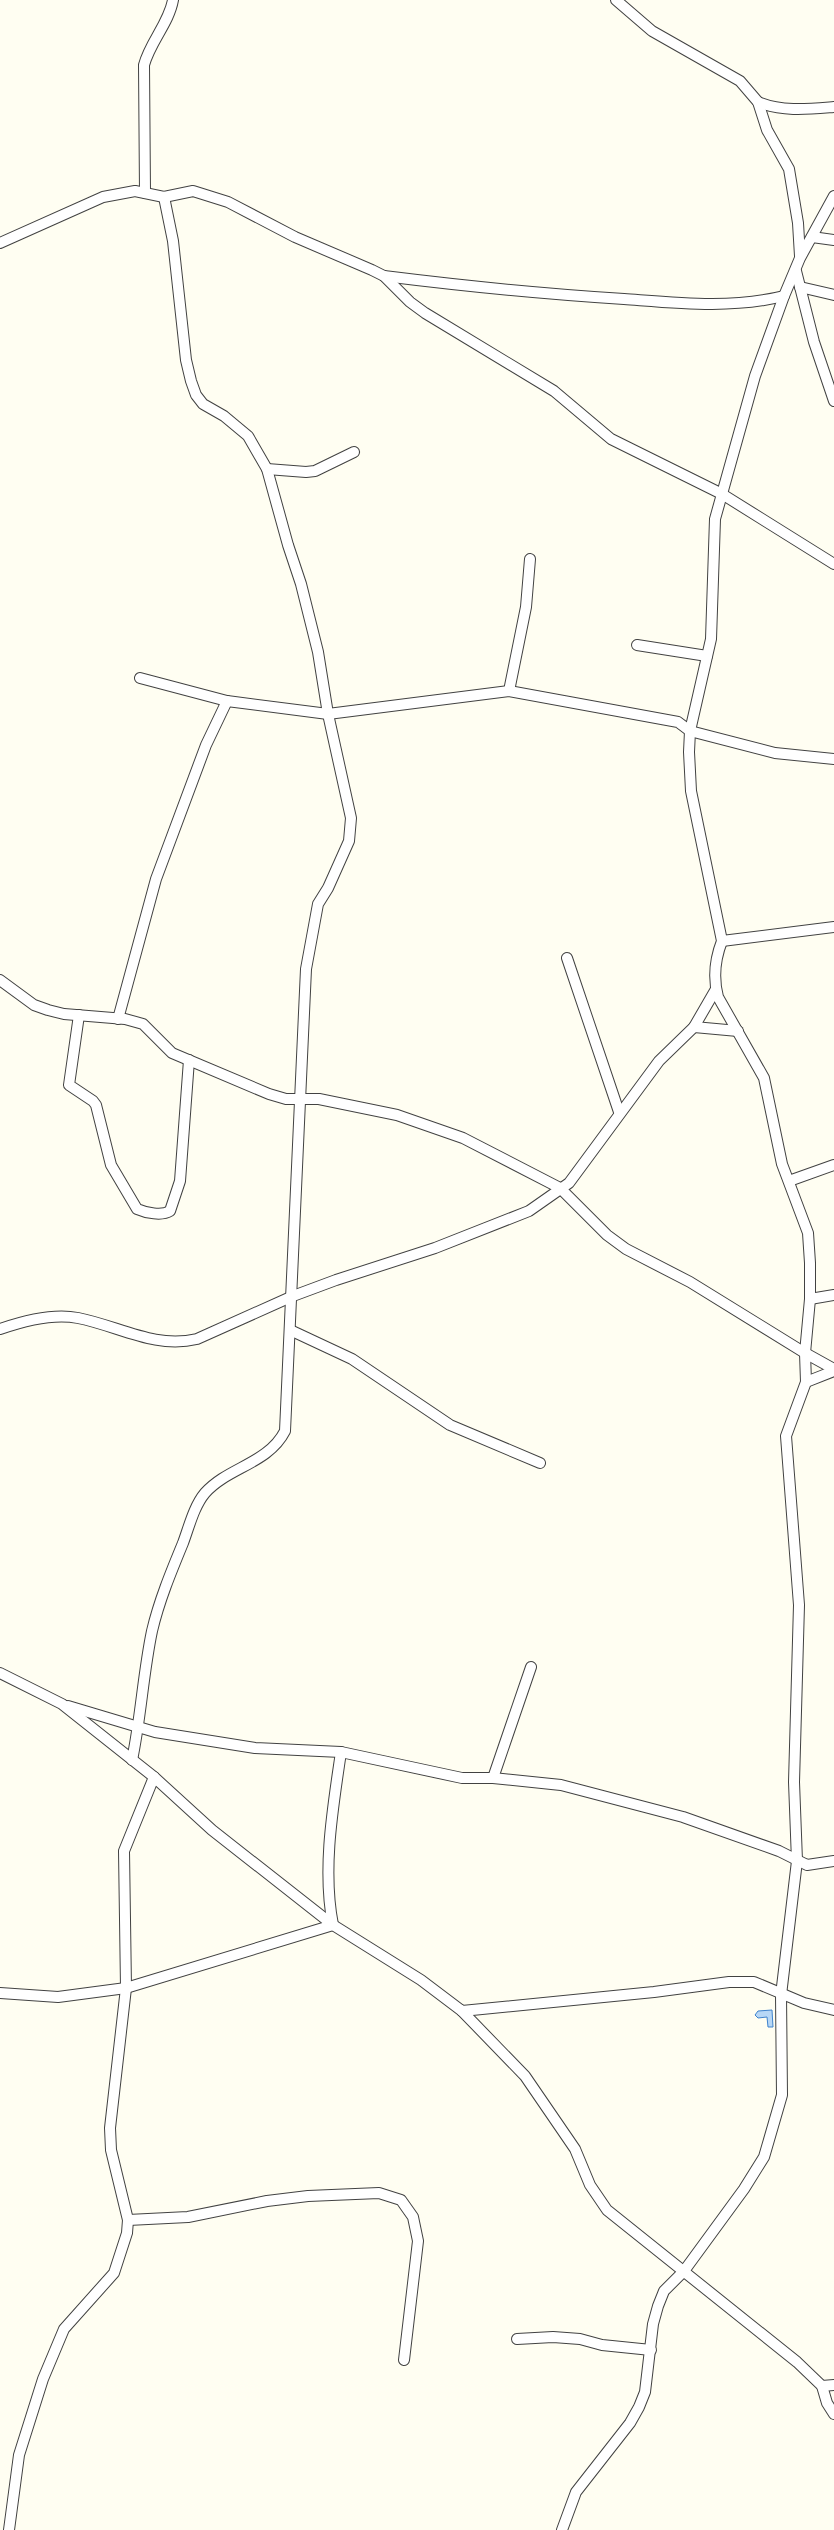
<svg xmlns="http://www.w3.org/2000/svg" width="834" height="2530" font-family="Spectral,serif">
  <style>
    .water { fill: #b7d7f6; stroke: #3e82cd }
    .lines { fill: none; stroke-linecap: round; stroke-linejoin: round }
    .street-casing { stroke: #424242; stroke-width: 12 }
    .street { stroke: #fff; stroke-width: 10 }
  </style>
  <rect width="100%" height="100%" fill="#fffef2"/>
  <path class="water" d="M 772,2010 L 773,2027 L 768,2027 L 767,2017 L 758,2018 L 755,2015 L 758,2011 Z"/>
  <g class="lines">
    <defs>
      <g id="street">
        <path d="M 616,0 L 652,31 L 740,81 L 758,102 L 767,130 L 789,169 L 798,223 L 800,256"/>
        <path d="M 758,102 C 782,112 809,109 834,107"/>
        <path d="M 145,193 L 144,65 C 150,42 169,23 173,0"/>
        <path d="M 812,237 L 834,240"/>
        <path d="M 0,243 L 103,197 L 135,191 L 164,197 L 193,191 L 228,202 L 295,237 L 372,270 L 384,276 L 410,302 L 425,313 L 554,391 L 611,439 L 722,494 L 834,564"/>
        <path d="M 796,271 L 814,342 L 834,401"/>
        <path d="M 384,276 C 464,286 544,294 624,299 C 678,303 731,309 784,296"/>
        <path d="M 800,287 L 834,295"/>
        <path d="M 267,469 L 306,472 L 315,471 L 354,452"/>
        <path d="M 637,645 L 707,656"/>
        <path d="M 140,678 L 227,701 L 328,714 L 509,691 L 678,722 L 690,731 L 775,753 L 834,759"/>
        <path d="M 509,691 L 526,607 L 530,559"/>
        <path d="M 722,941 L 834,927"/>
        <path d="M 567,958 L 619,1112"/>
        <path d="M 0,980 L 34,1005 L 48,1010 L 64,1014 L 125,1019 L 143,1024 L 172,1053 L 269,1094 L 286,1099 L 319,1099 L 397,1115 L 463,1138 L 560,1188 L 607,1235 L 626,1249 L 690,1282 L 805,1353 L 834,1369"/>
        <path d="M 79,1015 L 69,1085 L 93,1101 L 96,1105 L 111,1165 L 137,1209 C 146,1213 162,1216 170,1211 L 180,1181 L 189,1060"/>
        <path d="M 118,1019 L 156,879 L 206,745 L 227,701"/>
        <path d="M 694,1027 L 738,1031"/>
        <path d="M 789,1181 L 834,1165"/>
        <path d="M 810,1299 L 834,1295"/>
        <path d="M 0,1329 C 23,1321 54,1313 78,1318 C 119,1326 154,1349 197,1339 L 293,1296 L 336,1280 L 435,1248 L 529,1211 L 569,1183 L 659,1061 L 694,1027 L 716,989"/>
        <path d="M 290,1330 L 352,1359 L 450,1425 L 540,1463"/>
        <path d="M 806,1382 L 834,1371"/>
        <path d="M 0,1673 L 62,1704 L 154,1777 L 212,1830 L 333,1925 L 421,1980 L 462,2011 L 654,1992 L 729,1982 L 754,1982 L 804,2003 L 834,2010"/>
        <path d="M 68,1706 L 155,1732 L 255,1748 L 341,1752 L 462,1778 L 493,1778 L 561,1785 L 683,1817 L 779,1851 L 807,1865 L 834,1861"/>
        <path d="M 132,1760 C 141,1717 143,1674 152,1631 C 159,1601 171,1572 183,1543 C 189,1527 194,1506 205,1493 C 228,1467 268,1464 285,1431 L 306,969 L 318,904 L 328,888 L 349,841 L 351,818 L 328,714 L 318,652 L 301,584 L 288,545 L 267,469 L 248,436 L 224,416 L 203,404 L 196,395 L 191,381 L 186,360 L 173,241 L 164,197"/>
        <path d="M 493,1778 L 531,1667"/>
        <path d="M 333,1925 C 322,1869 333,1807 341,1752"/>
        <path d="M 0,1993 L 58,1997 L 126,1988 L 333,1925"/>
        <path d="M 462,2011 L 525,2076 L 575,2149 L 590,2185 L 607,2210 L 797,2362 L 822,2386 L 827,2403 L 834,2414"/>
        <path d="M 128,2220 L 188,2217 L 267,2201 L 308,2196 L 379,2193 L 401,2200 L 413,2217 L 418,2241 L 404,2360"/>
        <path d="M 517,2339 L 553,2337 L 580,2339 L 602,2345 L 651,2350"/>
        <path d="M 822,2386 L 834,2385"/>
        <path d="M 9,2530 L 19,2455 L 43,2379 L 64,2329 L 114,2273 L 127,2233 L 128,2220 L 111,2150 L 110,2128 L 126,1988 L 124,1851 L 154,1777"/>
        <path d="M 562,2530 L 576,2492 L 630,2423 L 639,2407 L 645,2392 L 653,2324 L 658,2306 L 664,2291 L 684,2271 L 744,2189 L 764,2157 L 782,2095 L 781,1995 L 797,1861 L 794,1782 L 799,1605 L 786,1436 L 806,1382 L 805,1353 L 810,1299 L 810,1263 L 808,1233 L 782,1164 L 764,1078 L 718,997 C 713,978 715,959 722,941 L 691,791 L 689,752 L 690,731 L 711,639 L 715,519 L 755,376 L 784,296 L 800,258 L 834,196"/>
      </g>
    </defs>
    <use href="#street" class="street-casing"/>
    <use href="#street" class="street"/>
  </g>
</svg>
